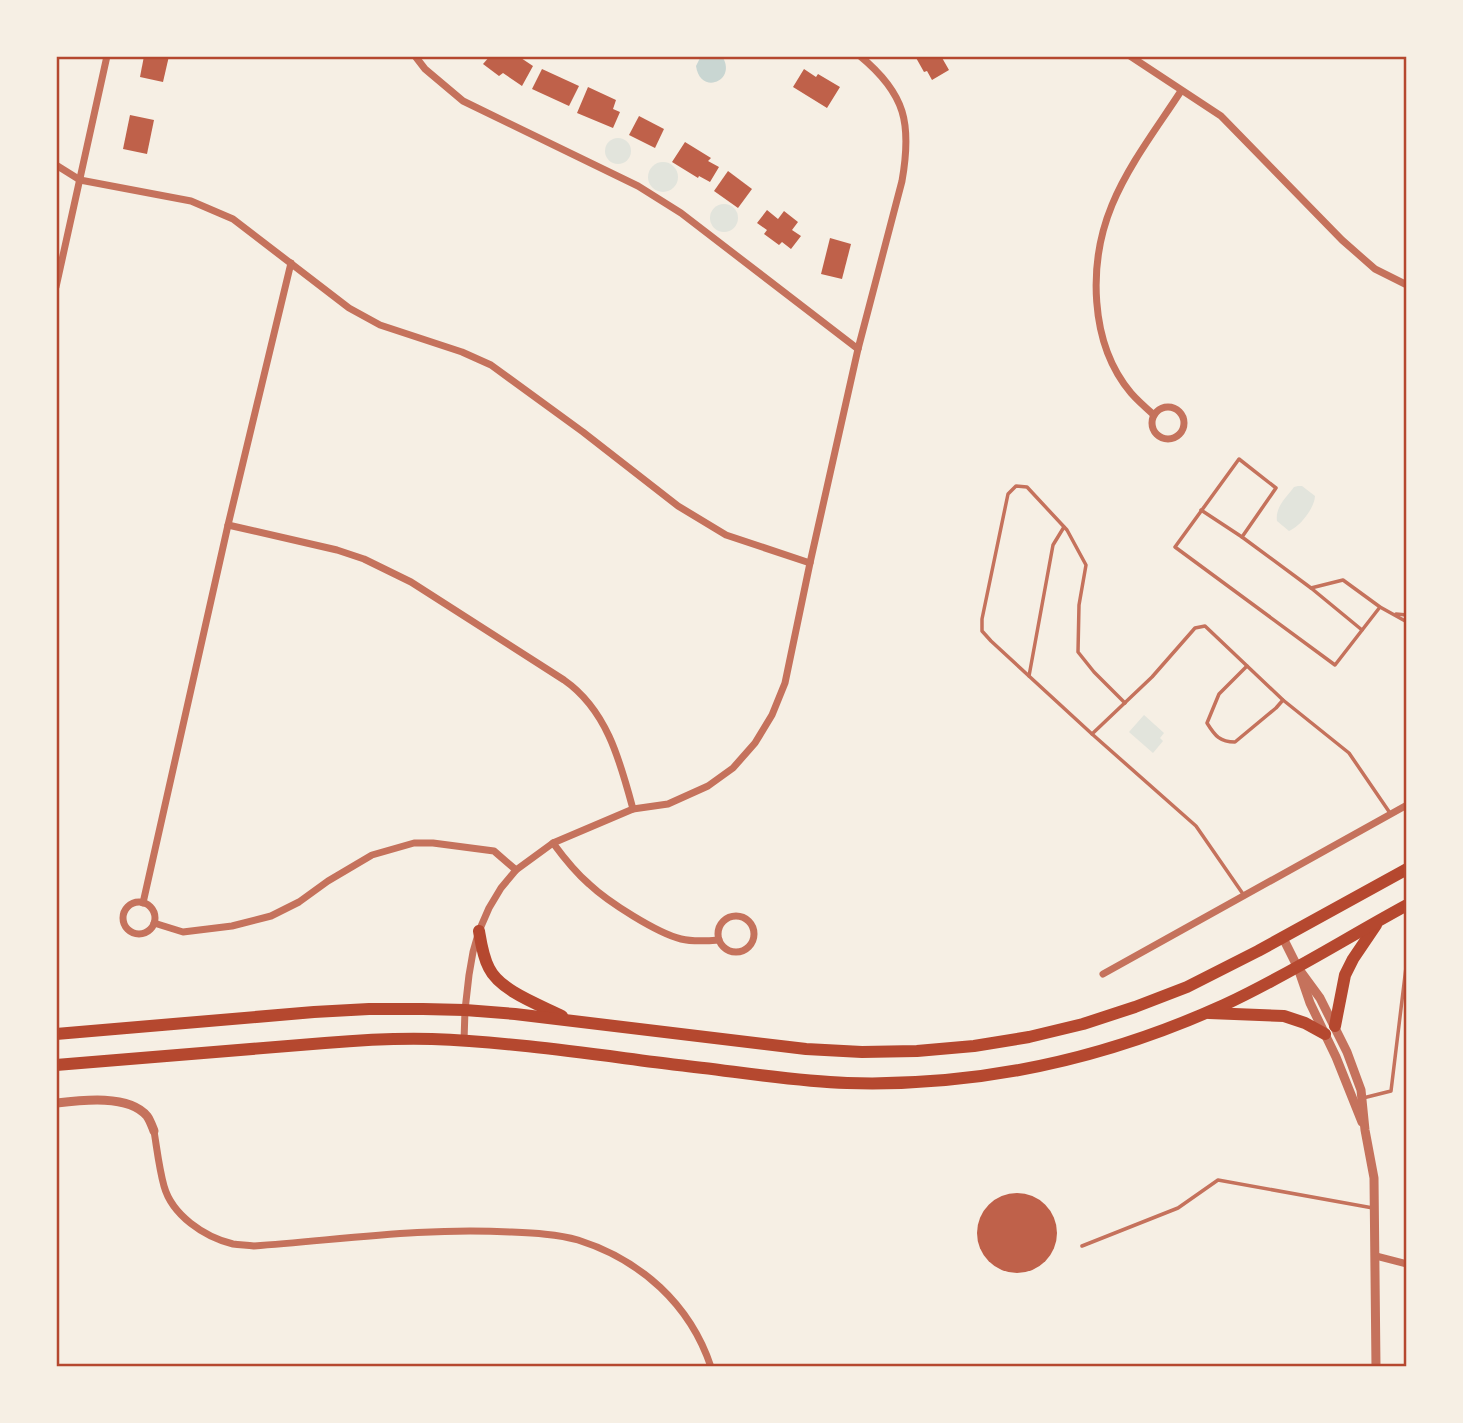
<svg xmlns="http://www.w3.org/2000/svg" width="1463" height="1423" font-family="Inter,sans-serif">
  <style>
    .green { fill: #e2e4dc }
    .water { fill: #c9d6d2 }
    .building { fill: #bf614a }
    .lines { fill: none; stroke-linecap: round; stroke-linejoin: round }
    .service { stroke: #c5725c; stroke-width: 3.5 }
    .minor { stroke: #c5725c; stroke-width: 7 }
    .tertiary { stroke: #c5725c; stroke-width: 9 }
    .trunk { stroke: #b5482f; stroke-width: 12 }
    .neatline { fill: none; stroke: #b5482f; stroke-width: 2.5 }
  </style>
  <rect width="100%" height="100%" fill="#f6efe4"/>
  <g class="green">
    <circle cx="618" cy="151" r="13"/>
    <circle cx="663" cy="177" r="15"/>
    <circle cx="724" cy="218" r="14"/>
    <path d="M 1298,486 L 1302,486 L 1315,496 C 1315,507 1300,527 1289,531 L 1277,521 C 1275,507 1286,498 1294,487 Z"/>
    <path d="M 1144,715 L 1164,733 L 1160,738 L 1163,741 L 1153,753 L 1129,732 Z"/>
  </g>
  <path class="water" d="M 701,56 L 722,56 C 738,81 700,96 696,66 Z"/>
  <g class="building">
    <path d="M 144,56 L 169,56 L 163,82 L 140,77 Z"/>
    <path d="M 490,56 L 518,56 L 533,66 L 522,86 L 503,73 L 499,76 L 483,64 Z"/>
    <path d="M 915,56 L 941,56 L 949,70 L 932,80 L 927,71 L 924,72 Z"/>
    <path d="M 542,69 L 579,86 L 569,106 L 532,89 Z"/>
    <path d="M 804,69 L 816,77 L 818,74 L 840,87 L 827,108 L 793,87 Z"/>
    <path d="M 588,87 L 616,100 L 613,109 L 620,112 L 613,128 L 577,113 Z"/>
    <path d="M 130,115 L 154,120 L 147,154 L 123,149 Z"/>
    <path d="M 639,116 L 664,129 L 655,148 L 629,135 Z"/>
    <path d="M 685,142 L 711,158 L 708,161 L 719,167 L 710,182 L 699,176 L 698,178 L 672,162 Z"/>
    <path d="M 728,171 L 752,189 L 738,208 L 714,191 Z"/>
    <path d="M 767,210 L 778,219 L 784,211 L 798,222 L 792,230 L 801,236 L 791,249 L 782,242 L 779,245 L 764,234 L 767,230 L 757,223 Z"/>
    <path d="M 830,238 L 851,244 L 842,279 L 821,274 Z"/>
    <circle cx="1017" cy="1233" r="40"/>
  </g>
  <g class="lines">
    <g class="service">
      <path d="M 1201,510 L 1242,537"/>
      <path d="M 1311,588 L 1362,630"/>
      <path d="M 1380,607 L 1335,665 L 1175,547 L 1239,459 L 1276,488 L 1242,537 L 1311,588 L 1343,580 L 1380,607 L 1407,622"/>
      <path d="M 1396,614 L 1407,615"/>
      <path d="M 1247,666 L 1219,694 L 1207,723 C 1215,736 1220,742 1235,742 L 1276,708 L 1283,700"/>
      <path d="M 1029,676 L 1053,545 L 1064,527"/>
      <path d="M 1092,734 L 991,641 L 982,631 L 982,619 L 1008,494 L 1016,486 L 1027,487 L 1067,530 L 1086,565 L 1079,605 L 1078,652 L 1094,672 L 1125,703"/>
      <path d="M 1243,894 L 1196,826 L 1092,734 L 1152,677 L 1195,628 L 1205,626 L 1283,700 L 1349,753 L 1390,813"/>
      <path d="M 1363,1098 L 1391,1091 L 1407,959"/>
      <path d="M 1082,1246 L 1178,1208 L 1218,1180 L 1373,1208"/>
    </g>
    <g class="minor">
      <path d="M 415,56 L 425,69 L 463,101 L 638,186 L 681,213 L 858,349"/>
      <path d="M 1130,56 L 1221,116 L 1342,240 L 1375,269 L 1407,285"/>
      <path d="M 56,165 L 80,180 L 191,201 L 233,219 L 349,308 L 380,325 L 462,352 L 491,365 L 583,432 L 678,506 L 726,535 L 810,563"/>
      <path d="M 56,287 L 107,56"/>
      <circle cx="1168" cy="423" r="16"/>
      <path d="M 1154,415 C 1146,408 1138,401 1131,393 C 1089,343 1088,263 1112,205 C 1129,164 1157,128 1181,91"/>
      <path d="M 228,525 L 337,550 L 364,559 L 411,582 L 564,680 C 607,710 620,761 633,809"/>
      <path d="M 553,843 C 564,858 575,872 589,884 C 608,902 657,933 681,939 C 693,942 707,941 719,940"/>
      <circle cx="139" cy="918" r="16"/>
      <path d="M 143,903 L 228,525 L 291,263"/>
      <circle cx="736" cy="934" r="18"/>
      <path d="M 154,923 L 183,932 L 232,926 L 271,916 L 299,902 L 328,881 L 372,855 L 414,843 L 433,843 L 494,851 L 516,870"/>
      <path d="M 1103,974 L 1407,805"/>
      <path d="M 464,1041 L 465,1010 L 469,975 L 473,952 L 479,931 L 489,908 L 501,888 L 516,870 L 553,843 L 633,809 L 668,804 L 708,786 L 733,768 L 755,743 L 772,715 L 785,683 L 810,563 L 858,349 L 902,181 C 912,124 906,94 860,56"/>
      <path d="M 154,1131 C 157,1149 159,1168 164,1186 C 172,1215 204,1237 233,1244 C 240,1245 247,1245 254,1246 C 339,1240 424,1227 510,1232 C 532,1233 557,1234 578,1240 C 641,1260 690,1304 711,1367"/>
      <path d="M 1376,1256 L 1407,1264"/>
    </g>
    <g class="tertiary">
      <path d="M 1283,938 L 1298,968 L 1310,1003 L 1336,1057 L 1362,1122"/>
      <path d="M 1298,968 L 1320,998 L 1347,1052 L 1361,1090 L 1365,1130 L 1374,1178 L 1376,1367"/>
      <path d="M 56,1103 C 81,1100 129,1094 147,1116 C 150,1120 152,1126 154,1131"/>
    </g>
    <g class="trunk">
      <path d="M 479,931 C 481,943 483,957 489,968 C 500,991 540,1005 562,1016"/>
      <path d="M 1209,1013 L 1284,1016 L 1305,1023 L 1325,1034"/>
      <path d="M 1335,1026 L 1345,975 L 1353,959 L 1376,925"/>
      <path d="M 56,1034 L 314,1012 L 369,1009 L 423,1009 L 465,1010 L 515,1014 L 806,1049 L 862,1052 L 917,1051 L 974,1046 L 1029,1037 L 1083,1024 L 1135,1007 L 1187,987 L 1258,951 L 1407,869"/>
      <path d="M 56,1065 L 325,1043 C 360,1040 396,1038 432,1039 C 514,1042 597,1055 678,1065 C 734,1071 790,1081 847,1083 C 977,1087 1105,1059 1224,1005 C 1287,976 1346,938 1407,905"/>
    </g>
  </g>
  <rect width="1463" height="1423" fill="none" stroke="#f6efe4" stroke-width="116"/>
  <rect x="58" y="58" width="1347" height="1307" class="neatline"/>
</svg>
